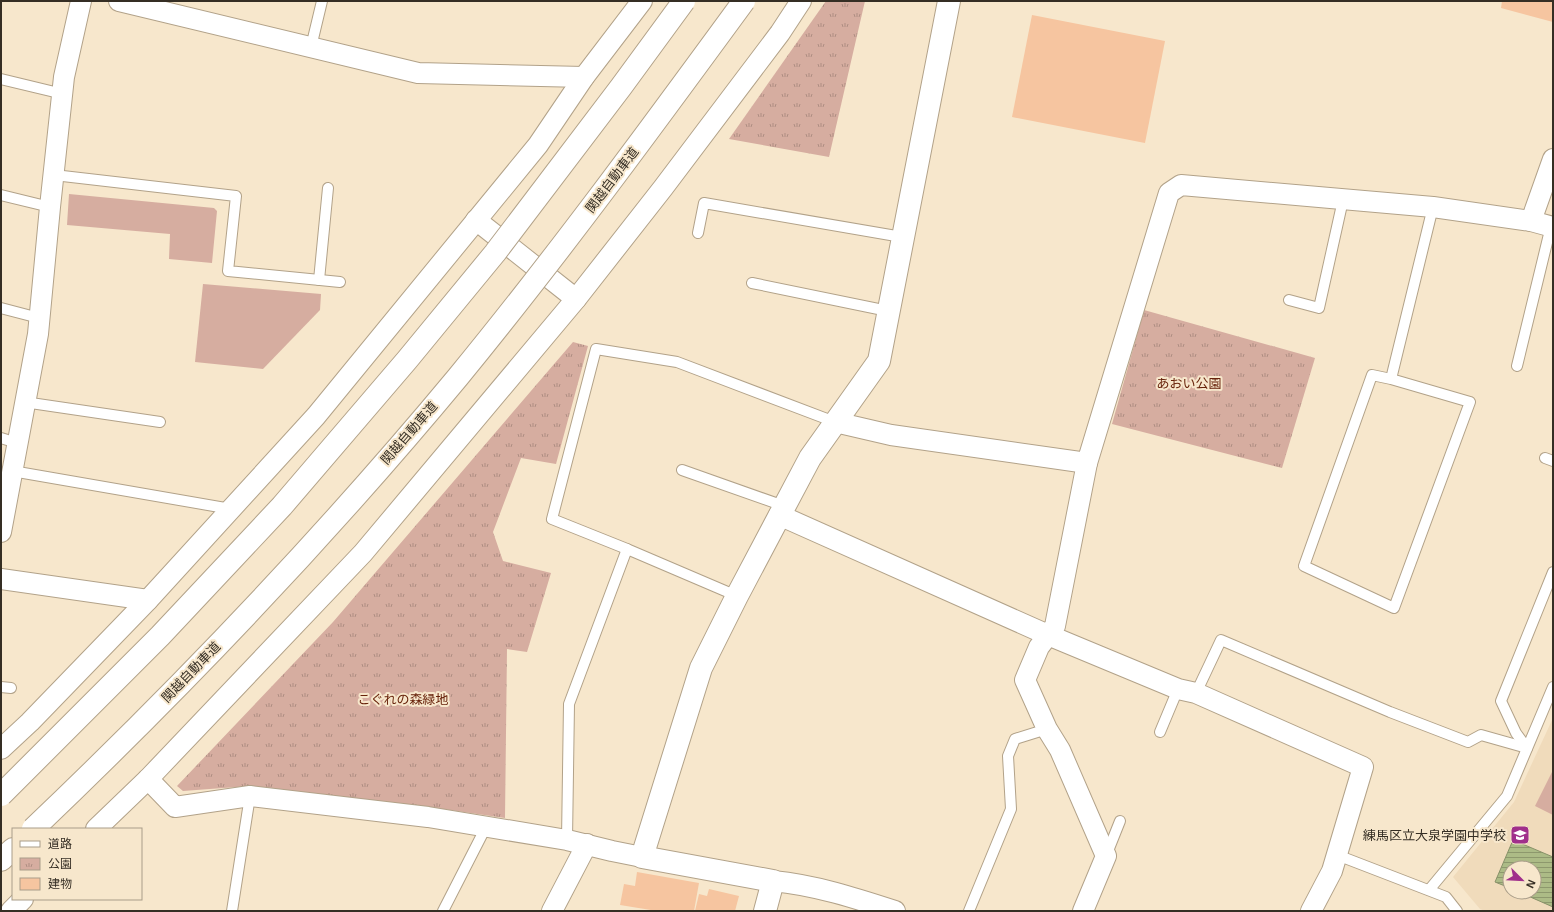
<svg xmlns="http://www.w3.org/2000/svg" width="1554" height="912" font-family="Helvetica,'Noto Sans JP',sans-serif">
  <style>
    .built { fill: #f0dbbb; fill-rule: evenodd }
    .park { fill: url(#park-tufts) }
    .garden { fill: #d6ada0 }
    .water { fill: url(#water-rules); stroke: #889169 }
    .building { fill: #f6c5a0 }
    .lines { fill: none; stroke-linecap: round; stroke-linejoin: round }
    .service-casing { stroke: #b2a289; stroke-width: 12 }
    .minor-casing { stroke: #b2a289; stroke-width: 22 }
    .tertiary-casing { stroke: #b2a289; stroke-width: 24 }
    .motorway-casing { stroke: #b2a289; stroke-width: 24 }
    .service { stroke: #fff; stroke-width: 10 }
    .minor { stroke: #fff; stroke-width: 20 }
    .tertiary { stroke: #fff; stroke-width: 22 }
    .motorway { stroke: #fff; stroke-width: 22 }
    .motorway-bridge-casing { stroke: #b2a289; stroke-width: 24; stroke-linecap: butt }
    .motorway-bridge { stroke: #fff; stroke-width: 22 }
    .labels { text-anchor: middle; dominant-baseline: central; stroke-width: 4; stroke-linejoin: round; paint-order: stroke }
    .street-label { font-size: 13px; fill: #352e24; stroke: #f7e7cc }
    .park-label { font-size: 13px; fill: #67220a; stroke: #f7e7cc }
    .poi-label { font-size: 13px; fill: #352e24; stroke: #f7e7cc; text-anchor: end }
  </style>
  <defs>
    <pattern id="park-tufts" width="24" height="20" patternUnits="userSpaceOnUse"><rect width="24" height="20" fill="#d6ada0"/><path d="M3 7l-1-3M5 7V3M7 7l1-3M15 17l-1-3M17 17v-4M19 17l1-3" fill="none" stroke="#ae8d82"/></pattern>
    <pattern id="water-rules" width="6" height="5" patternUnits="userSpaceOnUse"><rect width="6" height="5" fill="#acbb86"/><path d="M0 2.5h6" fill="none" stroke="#8d986d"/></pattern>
  </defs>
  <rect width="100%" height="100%" fill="#f7e7cc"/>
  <path class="built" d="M 1553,718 L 1553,911 L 1485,911 L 1480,909 L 1453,877 L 1514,802 ZM 1510,868 L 1534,868 L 1534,892 L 1510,892 Z"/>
  <g class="park">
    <path d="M 826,1 L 865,1 L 829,157 L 729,139 Z"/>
    <path d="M 1144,310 L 1315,358 L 1282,468 L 1112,424 Z"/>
    <path d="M 573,342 L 588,346 L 556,464 L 521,458 L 493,532 L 503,561 L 551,573 L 527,652 L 507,649 L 505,818 L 436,808 L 250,786 L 183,791 L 177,786 L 333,622 Z"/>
  </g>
  <g class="garden">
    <path d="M 69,194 L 214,208 L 217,211 L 212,263 L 169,259 L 170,234 L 67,225 Z"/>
    <path d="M 203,284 L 321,294 L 320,310 L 263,369 L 195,362 Z"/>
    <path d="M 1553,770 L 1553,815 L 1535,806 Z"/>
  </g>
  <path class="water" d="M 1513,840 L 1553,857 L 1553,907 L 1519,892 L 1534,892 L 1534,868 L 1510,868 L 1510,888 L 1495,882 Z"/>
  <g class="building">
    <path d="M 1502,1 L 1553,1 L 1553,22 L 1501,8 Z"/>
    <path d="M 1032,15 L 1165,41 L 1145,143 L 1012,117 Z"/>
    <path d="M 637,872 L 699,883 L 694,911 L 657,911 L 620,905 L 624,884 L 635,886 Z"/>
    <path d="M 709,889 L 739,896 L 735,911 L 695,911 L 699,894 L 707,896 Z"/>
  </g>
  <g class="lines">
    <defs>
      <g id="service">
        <path d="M 311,47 L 322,1"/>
        <path d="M 1,79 L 63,94"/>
        <path d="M 54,175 L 236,196 L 228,271 L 340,282"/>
        <path d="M 1,195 L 50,207"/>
        <path d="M 698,233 L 704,203 L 902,237"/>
        <path d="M 319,280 L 328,188"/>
        <path d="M 752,283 L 888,311"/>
        <path d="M 1289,300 L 1319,308 L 1343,200"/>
        <path d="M 1,308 L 39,318"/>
        <path d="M 1517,366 L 1551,226"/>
        <path d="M 1391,379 L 1372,375 L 1304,566 L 1394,608 L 1470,402 L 1391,379 L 1433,207"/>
        <path d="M 24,402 L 160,422"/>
        <path d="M 1,438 L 17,443"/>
        <path d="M 1545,458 L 1553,461"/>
        <path d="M 682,470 L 784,506"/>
        <path d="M 12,471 L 231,509"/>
        <path d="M 737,596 L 627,549 L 552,519 L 596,349 L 677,362 L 835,422"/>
        <path d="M 1,687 L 11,688"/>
        <path d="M 1196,693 L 1221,640 L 1390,712 L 1468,742 L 1481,735 L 1527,748"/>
        <path d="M 1160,732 L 1178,689"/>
        <path d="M 1527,748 L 1516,733 L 1501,701 L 1553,572"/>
        <path d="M 567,840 L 569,704 L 627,549"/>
        <path d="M 1337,855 L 1446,897 L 1457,911"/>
        <path d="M 1106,856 L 1120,821"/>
        <path d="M 1429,890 L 1507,796 L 1553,687"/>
        <path d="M 232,911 L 250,796"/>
        <path d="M 443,911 L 486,827"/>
        <path d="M 969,911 L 1011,809 L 1008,756 L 1015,739 L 1047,729"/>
      </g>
      <g id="minor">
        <path d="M 119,1 L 418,73 L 584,77"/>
        <path d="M 476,220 L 576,299"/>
        <path d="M 1531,221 L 1553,227"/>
        <path d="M 835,422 L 891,435 L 1087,463 L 1169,193 L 1181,185 L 1433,207 L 1531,221 L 1553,159"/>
        <path d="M 779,515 L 1048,635 L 1178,689 L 1196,693 L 1363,767 L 1332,871 L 1311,911"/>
        <path d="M 1,532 L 38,334 L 50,207 L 64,77 L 81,1"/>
        <path d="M 1,579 L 148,600"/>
        <path d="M 1,749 L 30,722 L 148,600 L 316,416 L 538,145 L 584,77 L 642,1"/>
        <path d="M 148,779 L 175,807 L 250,796 L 428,817 L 567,840 L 612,851 L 642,857"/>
        <path d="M 96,829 L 148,779 L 363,553 L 576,299 L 663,188 L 780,33 L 801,1"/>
        <path d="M 773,881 C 815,885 855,898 895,911"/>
        <path d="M 11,911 L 23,899"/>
        <path d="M 552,911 L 587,844"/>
        <path d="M 1083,911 L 1106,856 L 1060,750 L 1047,729 L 1025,680 L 1039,647 L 1055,626 L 1087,463"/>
      </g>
      <path id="tertiary" d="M 765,911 L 773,881 L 642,857 L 701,668 L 737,596 L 810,458 L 879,361 L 949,1"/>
      <path id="motorway" d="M 1,860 L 13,849"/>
    </defs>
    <use href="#service" class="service-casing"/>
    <use href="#minor" class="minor-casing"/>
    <use href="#tertiary" class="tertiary-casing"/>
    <use href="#motorway" class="motorway-casing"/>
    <use href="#service" class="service"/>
    <use href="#minor" class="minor"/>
    <use href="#tertiary" class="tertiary"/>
    <use href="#motorway" class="motorway"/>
    <defs>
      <g id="motorway-bridge">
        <path d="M 1,795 L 160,636 L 282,506 L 407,360 L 495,253 L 621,87 L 684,1"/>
        <path d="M 33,829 C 183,686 326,536 458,377 C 558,255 651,128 744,1"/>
      </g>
    </defs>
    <use href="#motorway-bridge" class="motorway-bridge-casing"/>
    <use href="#motorway-bridge" class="motorway-bridge"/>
  </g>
  <defs>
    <symbol id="school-square" viewBox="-11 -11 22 22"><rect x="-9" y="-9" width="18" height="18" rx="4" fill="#a02f8b" stroke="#f7e7cc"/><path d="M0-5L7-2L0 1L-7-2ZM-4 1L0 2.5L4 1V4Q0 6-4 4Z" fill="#fff"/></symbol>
  </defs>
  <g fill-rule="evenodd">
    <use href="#school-square" x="1509" y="824" width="22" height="22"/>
  </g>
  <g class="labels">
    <g class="street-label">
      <text transform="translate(612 180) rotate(-53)">関越自動車道</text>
      <text transform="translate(409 433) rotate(-49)">関越自動車道</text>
      <text transform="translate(191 672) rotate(-46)">関越自動車道</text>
    </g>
    <g class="park-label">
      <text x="1189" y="383">あおい公園</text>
      <text x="403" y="699">こぐれの森緑地</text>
    </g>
    <g class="poi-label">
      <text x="1506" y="835">練馬区立大泉学園中学校</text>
    </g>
  </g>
  <rect width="1554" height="912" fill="none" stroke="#352e24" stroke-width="4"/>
  <rect x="12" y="828" width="130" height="72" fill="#f7e7cc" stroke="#a99d89"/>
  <rect x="20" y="841" width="20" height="6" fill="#ffffff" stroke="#a99d89"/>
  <text x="48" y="848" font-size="12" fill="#352e24">道路</text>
  <rect x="20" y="858" width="20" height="12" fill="url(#park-tufts)" stroke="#a99d89"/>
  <text x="48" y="868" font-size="12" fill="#352e24">公園</text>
  <rect x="20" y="878" width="20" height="12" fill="#f6c5a0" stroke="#a99d89"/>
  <text x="48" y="888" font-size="12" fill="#352e24">建物</text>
  <g transform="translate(1522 880) rotate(114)"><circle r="19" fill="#f7e7cc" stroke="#a99d89"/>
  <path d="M0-3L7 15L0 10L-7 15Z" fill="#a02f8b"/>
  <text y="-6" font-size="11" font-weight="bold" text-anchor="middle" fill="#352e24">N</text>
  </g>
</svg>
